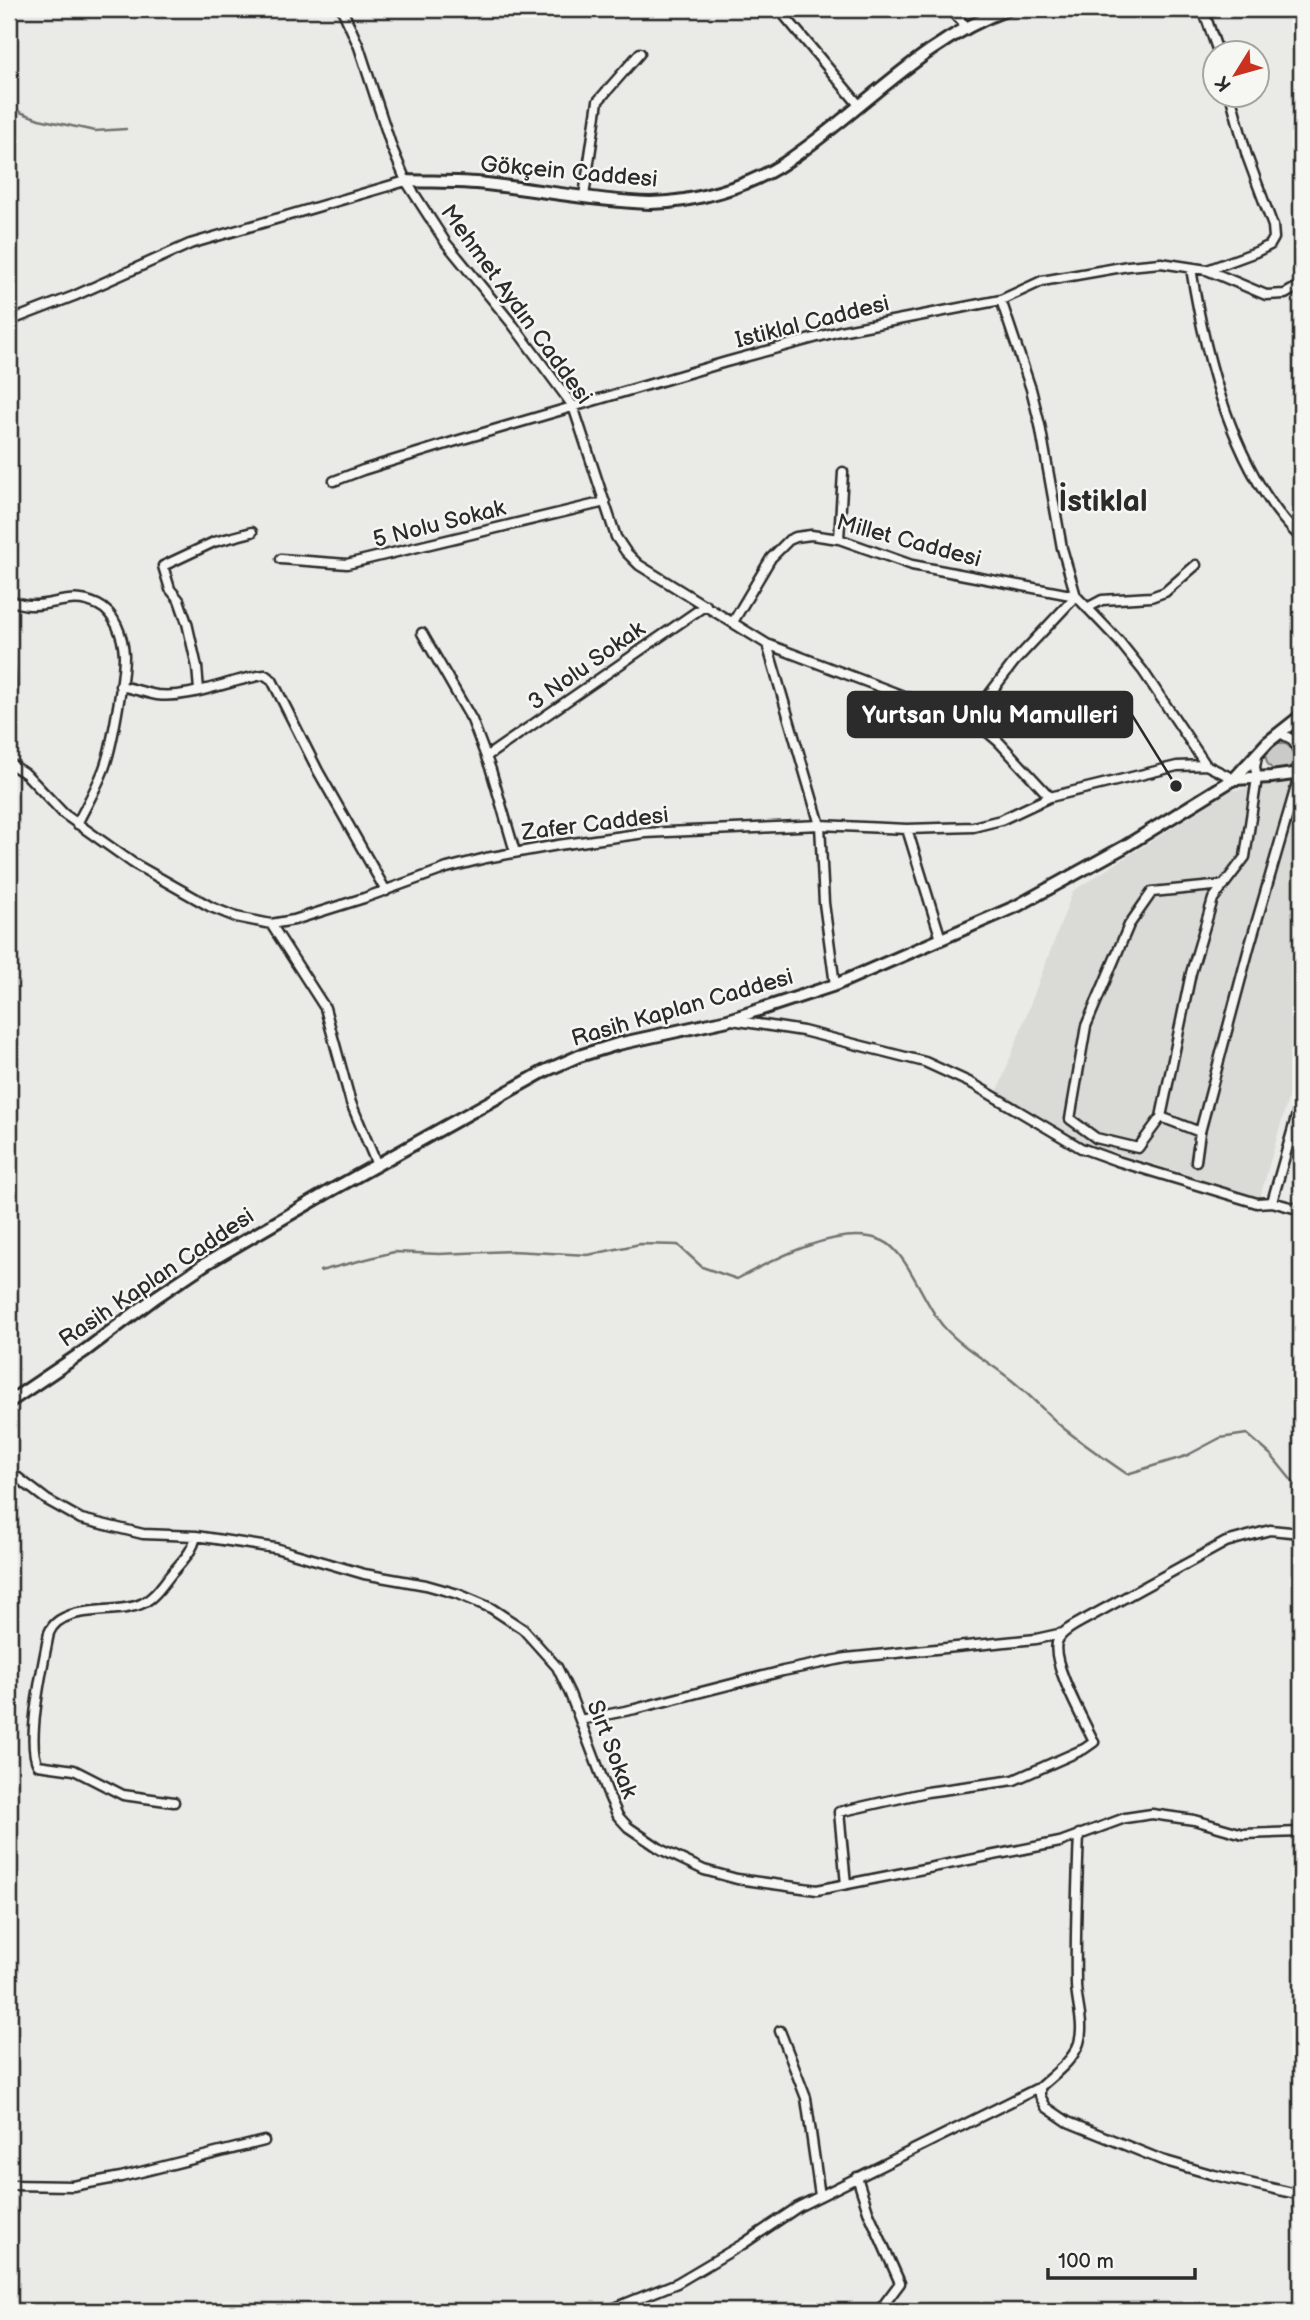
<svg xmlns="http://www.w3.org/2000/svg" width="1310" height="2320" font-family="'Balsamiq Sans',sans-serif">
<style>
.built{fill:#dadad6}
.green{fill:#cacac7;stroke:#7a7a79;stroke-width:2}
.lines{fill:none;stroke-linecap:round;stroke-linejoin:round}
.stream{stroke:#727270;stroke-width:2.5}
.street-casing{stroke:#2b2b2b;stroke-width:13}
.secondary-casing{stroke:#2b2b2b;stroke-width:16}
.street{stroke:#f6f6f2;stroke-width:8}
.secondary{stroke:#f6f6f2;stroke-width:10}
.labels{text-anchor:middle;stroke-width:5;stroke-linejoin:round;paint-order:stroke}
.street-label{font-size:23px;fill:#2b2b2b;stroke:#f6f6f2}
.district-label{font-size:30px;font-weight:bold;fill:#2b2b2b;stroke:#f6f6f2}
.leader{fill:none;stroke:#2b2b2b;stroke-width:2.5}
.callout-dot{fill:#2b2b2b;stroke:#f6f6f2;stroke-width:2.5}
.callout{fill:#2b2b2b;stroke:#2b2b2b;stroke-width:2.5}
.callout-label{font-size:24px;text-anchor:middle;font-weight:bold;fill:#fff}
</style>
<rect width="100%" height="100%" fill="#eaeae6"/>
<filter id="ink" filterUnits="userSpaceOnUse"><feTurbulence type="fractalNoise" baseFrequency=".0143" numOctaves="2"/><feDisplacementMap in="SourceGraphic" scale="14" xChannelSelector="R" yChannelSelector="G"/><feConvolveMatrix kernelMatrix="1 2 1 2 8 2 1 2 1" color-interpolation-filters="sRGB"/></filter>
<g filter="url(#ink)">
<path class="built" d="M1301,779V1053L1260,1197L1081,1142L997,1093L1073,891L1230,791Z"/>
<path class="green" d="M1266 757a14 14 0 1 1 28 0a14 14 0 1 1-28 0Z"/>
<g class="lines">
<path class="stream" d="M9,108L39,119L95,131L126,129
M320,1271L394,1252L439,1254L512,1251L588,1255L640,1244L678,1245L702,1267L737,1279C774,1259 841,1223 883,1241C907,1251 926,1308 944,1327C962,1348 994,1365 1015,1383C1032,1397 1046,1413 1062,1427C1083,1444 1105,1459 1127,1474L1186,1456L1220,1438L1247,1434L1271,1455L1301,1492"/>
<g class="street-casing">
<path id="street" d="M342,9L359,47L392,148L406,181L446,243L513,325L573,406L616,537L626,552L639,565L767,644L951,714L985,730L999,742L1050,797
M779,9L859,105
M949,9L968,28
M1203,9L1218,52
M584,196L598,101L640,53
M1191,268C1205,357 1234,474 1301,538
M1207,270L1256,252L1270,245L1274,238L1273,226L1247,156L1230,94
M1001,300L1031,389L1040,425L1062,548L1076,596L1119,641L1143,671L1206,765
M9,321L74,296L190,244L406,181
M334,481L363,470L456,441L726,362L840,331L1001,300L1042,281L1128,266L1161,263L1207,270L1266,295L1285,294L1301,285
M839,539L843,472
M281,559L347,564L605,502
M9,600C15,602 23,605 30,605C56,606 71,592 98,605C115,613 123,636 124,655C124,677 112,750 103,771C96,789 86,806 77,824
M1087,608L1102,600L1151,597L1165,592L1196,565
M733,622L771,558L789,540L796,537L811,535L839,539L912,565L1076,596
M422,633L472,720L491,770L515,852
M767,644L820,825L824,903L835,985
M9,657L11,690L9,706
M120,686C132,688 145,693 157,695C191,699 231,679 265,675L272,680L318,771L386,891
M199,690L197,667L187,623L179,600L170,589L163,566L214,542L252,532
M969,721L1014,662L1076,596
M1280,733L1293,740L1301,757
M487,756L706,605
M1257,756L1255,767L1257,778L1245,857L1213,899L1191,973L1161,1117L1200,1132L1249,948L1300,773L1301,761
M9,763L26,774L64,814L133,863L211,907L236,917L271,924L294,920L364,898L447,868L486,858L558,845L645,833L820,825L907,829L973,827L1001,820L1050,797L1177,766L1206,765L1234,779
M907,829L941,939
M271,924L325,1008L351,1103L377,1165
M732,1020L803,1031L925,1062L973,1084L1081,1148L1117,1161L1257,1203L1272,1202L1301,1210
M1161,1117L1138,1148L1096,1138L1070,1119L1086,1026L1129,925L1152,892L1224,885
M1196,1161L1200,1132
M1272,1202L1301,1100
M9,1471L47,1500L81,1519L143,1534L196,1536L275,1548L364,1574L426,1585L458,1594L491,1608L523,1629L557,1667L570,1694L609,1796L618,1816L628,1827L662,1850L704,1870L737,1879L817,1890L1060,1842L1125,1818L1152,1814L1194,1820L1243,1834L1301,1832
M580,1720L635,1709L783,1671L846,1658L1036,1639L1063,1633
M174,1802L123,1795L74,1770L38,1765C25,1743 44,1660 49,1633C61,1602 118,1616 143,1603C156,1597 164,1582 173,1572C183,1560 193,1551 196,1536
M846,1884L839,1812L927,1792L1014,1780L1084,1749L1094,1742C1085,1723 1048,1658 1058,1640C1062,1631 1075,1625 1084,1620L1226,1542L1270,1530L1301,1533
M780,2031L806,2098L820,2196
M1040,2087V2096L1046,2107L1068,2122L1162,2160L1214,2175L1301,2195
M857,2177L868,2211L900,2283L879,2311
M9,2185L73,2186L121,2177L264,2141
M607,2311L677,2283L743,2244L798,2207L1040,2087C1054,2074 1073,2061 1079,2043C1085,2024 1076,2003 1076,1984C1075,1934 1077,1884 1079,1834"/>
</g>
<g class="secondary-casing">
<path id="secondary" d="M406,181C433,182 460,181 486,184C540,190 595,201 650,203C692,203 751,186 786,162C863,111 919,42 1008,9
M1234,779L1271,777L1301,773
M9,1402L86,1350L156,1297L205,1264L330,1191L545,1071L579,1056L618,1044L728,1020L835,985L1017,906L1124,847L1234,779L1268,742L1301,716"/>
</g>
<use href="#street" class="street"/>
<use href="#secondary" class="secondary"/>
</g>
</g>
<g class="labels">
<g class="street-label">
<text transform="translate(569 171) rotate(5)" y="8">Gökçein Caddesi</text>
<text transform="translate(517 304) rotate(54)" y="8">Mehmet Aydın Caddesi</text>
<text transform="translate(812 321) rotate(-14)" y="8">Istiklal Caddesi</text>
<text transform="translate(439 523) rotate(-14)" y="8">5 Nolu Sokak</text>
<text transform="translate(909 540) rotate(15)" y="8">Millet Caddesi</text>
<text transform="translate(586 665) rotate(-35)" y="8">3 Nolu Sokak</text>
<text transform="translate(595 823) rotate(-7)" y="8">Zafer Caddesi</text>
<text transform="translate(682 1007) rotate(-16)" y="8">Rasih Kaplan Caddesi</text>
<text transform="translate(156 1277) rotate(-34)" y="8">Rasih Kaplan Caddesi</text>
<text transform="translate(613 1749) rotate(69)" y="8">Sırt Sokak</text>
</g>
<g class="district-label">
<text x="1103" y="511">İstiklal</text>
</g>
</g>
<path class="leader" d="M1176 786L1132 715"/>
<circle class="callout-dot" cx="1176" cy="786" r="7"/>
<rect class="callout" x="848" y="692" width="284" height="45" rx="7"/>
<g class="callout-label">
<text x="990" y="723">Yurtsan Unlu Mamulleri</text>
</g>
<rect width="1310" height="2320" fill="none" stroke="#f6f6f2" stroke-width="35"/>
<rect x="18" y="18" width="1275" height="2285" fill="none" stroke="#2b2b2b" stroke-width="2.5" filter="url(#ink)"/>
<g transform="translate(1236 74) rotate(233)"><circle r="33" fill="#f6f6f2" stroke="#a5a5a2" stroke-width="2"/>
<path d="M0-5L12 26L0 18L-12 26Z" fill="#c8321e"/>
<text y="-10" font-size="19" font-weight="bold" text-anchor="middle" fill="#2b2b2b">K</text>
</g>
<path d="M1048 2268v10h147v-10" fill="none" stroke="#2b2b2b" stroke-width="3.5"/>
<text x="1058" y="2268" font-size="21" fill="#2b2b2b" stroke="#f6f6f2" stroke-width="5" paint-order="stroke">100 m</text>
</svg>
